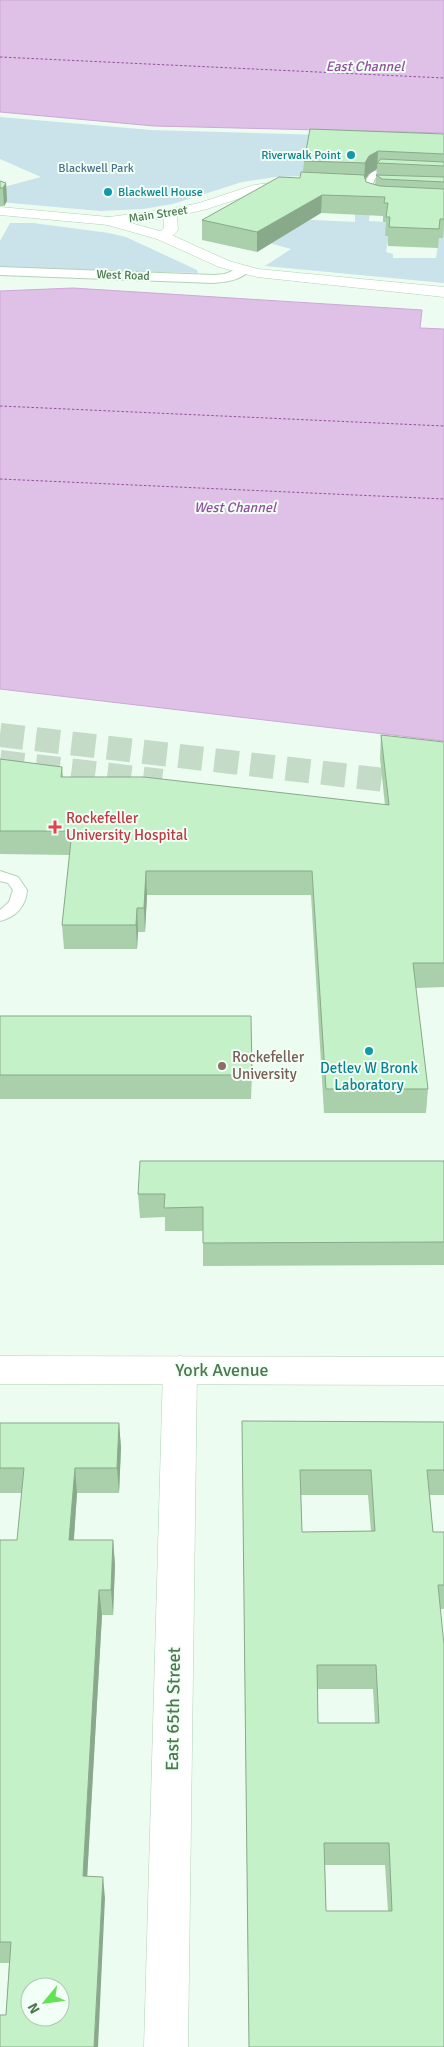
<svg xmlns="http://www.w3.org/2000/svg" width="444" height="2047" font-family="Signika,sans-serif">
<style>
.green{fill:#cae2ea}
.water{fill:#dfc0e6;stroke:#cfa6d8}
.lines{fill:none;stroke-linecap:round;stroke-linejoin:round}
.ferry{stroke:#93529f;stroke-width:1;stroke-dasharray:2.5 2;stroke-linecap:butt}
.motorway-tunnel{stroke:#c4dbc8;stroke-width:24;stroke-dasharray:24 12;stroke-linecap:butt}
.service-casing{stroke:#b3d2b7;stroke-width:2}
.pedestrian-casing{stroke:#b3d2b7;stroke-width:2}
.minor-casing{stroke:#b3d2b7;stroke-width:1}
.tertiary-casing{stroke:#b3d2b7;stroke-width:1}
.secondary-casing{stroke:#afd2b2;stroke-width:1}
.service{fill:#fff;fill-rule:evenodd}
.pedestrian{fill:#fff;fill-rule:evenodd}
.minor{fill:#fff;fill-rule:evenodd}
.tertiary{fill:#fff;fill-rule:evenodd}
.secondary{fill:#fff;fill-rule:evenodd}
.wall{fill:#a9cfab;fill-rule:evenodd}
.shaded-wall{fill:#89a98b}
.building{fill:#c4f1c7;stroke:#89a98b;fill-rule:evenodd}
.culture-dot{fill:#0f9aa8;stroke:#f2fff6;stroke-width:2}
.health-dot{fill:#e0444e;stroke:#f2fff6;stroke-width:2}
.education-dot{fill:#8d6e63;stroke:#f2fff6;stroke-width:2}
.labels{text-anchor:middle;stroke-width:4;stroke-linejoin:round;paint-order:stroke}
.far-culture-label{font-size:12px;fill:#0d838f;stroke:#f2fff6;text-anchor:end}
.far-park-label{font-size:12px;fill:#4c7289;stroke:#f2fff6}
.far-street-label{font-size:12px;fill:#4e784f;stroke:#f2fff6}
.far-water-label{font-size:14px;font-style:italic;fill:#93529f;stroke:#f2fff6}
.health-label{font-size:15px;fill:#be3a42;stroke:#f2fff6;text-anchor:start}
.education-label{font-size:15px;fill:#785e54;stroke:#f2fff6;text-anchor:start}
.culture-label{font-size:15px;fill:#0d838f;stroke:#f2fff6}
.near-street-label{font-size:18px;fill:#4e784f;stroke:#f2fff6}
</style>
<rect width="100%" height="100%" fill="#ecfcf0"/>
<path class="green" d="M0,117L151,130L436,138L304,176L275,177L242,182L173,204L143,209L100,211L0,202V188L41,177L0,159Z
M370,208L369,221L387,222L385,236H389L386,252L393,254V258H436L439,238L444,225V283L265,266L291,249L258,240L293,219L355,222V209Z
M10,223H33L109,233L126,237L197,270L198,273L0,268V241Z"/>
<path class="water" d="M0,0H444V133L154,126L0,112Z
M73,288L422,310L420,328L444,329V741L0,689V291Z"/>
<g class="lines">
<path class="ferry" d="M0,57L444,78
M0,406L444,426
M0,479L444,499"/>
<path class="motorway-tunnel" d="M0,735L444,787
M0,762L162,781"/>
<g class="service-casing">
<path id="service" d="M374,171L397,172L401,174C387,183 370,164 373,196L381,201L377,203L366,199C363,189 364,177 374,171Z
M0,871L18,877L27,890C26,906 16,917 0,921V910L9,902L13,890L8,883L0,881Z"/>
</g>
<g class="pedestrian-casing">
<path id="pedestrian" d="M244,266L249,267L250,270C241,280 227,282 214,283L0,275V267L214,275L225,274Z"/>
</g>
<g class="minor-casing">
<path id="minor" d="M109,217L167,233L229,261L258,269L444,287V297L257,277L219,267L157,239L104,224L102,221L104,218Z"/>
</g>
<g class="tertiary-casing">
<path id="tertiary" d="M298,180L303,181L305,184L303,187L256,193L207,209L177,216L178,230C173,237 165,241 157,239L155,236L164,228V218L109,225L0,215V207L109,217L170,209L199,203L254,185Z
M180,1356L192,1360L197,1370L188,2047H144L163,1370L168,1360Z"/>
</g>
<g class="secondary-casing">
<path id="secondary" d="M0,1356L444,1357V1385L0,1384Z"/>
</g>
<use href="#service" class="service"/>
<use href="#pedestrian" class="pedestrian"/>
<use href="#minor" class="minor"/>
<use href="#tertiary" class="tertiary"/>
<use href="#secondary" class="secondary"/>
</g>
<path class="wall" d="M444,134V225L443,238H439L438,248L388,246V236H385L386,222H383V216L321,213L257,252L202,240V220L300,178L303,172L304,161ZM377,169L375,185L366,182L365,179L369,174Z
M0,181L6,183L7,201L4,206H0Z
M381,735L444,742V987L416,988L428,1089L426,1113H324L311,895H147L145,932H138L137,949H64L62,925L70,855L0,854V759L62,767L63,777L385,805L380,758Z
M0,1016L252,1075L251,1099H0Z
M444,1161V1265L203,1266V1231H165V1217L140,1218L138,1194Z
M242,1421L444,1422V1495H430L433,1532H444V1609H440L444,2047H249ZM301,1495H368L371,1531L302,1532ZM317,1689H373L375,1723H318ZM325,1865H385L388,1911H326Z
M0,1423H119L121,1448L119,1493H77L74,1540H113L115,1565L113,1615H102L87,1876L105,1898L6,2015L9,1963H0V1540H17L22,1493H0Z"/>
<path class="shaded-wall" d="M378,151L377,169L369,174L364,181L365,163L369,156Z
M6,183L7,201L4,206L3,188Z
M322,195L321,213L257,252V232Z
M146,871L147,895L145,932L144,908Z
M137,908L138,932L137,949L136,925Z
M119,1423L121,1448L119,1493L117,1468Z
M75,1468L77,1493L72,1564L69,1540Z
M113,1540L115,1565L113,1615L111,1590Z
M99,1590L102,1615L86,1898L83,1876Z
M103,1877L105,1898L98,2047H94Z"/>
<path class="building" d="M310,129L444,134V154L378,151L369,156L365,163L304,161Z
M381,159L444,162V166L377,163Z
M301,172L364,175L366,182L380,186L444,189V219H440L439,229L389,227L390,217H386L388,203H384L385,197L322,195L257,232L202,220L279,177L300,178Z
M376,175L444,177V182L382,179Z
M0,181L6,183L3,188H0Z
M381,735L444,742V963H413L428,1089H326L312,871H146L144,908H137L136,925H62L72,831H0V759L62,767L61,777H144L389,805Z
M0,1016H251L252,1075H0Z
M140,1161H444V1242L203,1243V1207L164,1208L165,1194H138Z
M242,1421L444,1422V1470H427L433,1532H444V1585H438L444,1645V2047H249ZM300,1470H371L375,1531L302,1532ZM317,1665H376L379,1723H318ZM324,1843H389L392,1911H326Z
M0,1423H119L117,1468H75L69,1540H113L111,1590H99L83,1876L103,1877L94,2047H0V2015H6L11,1942H0V1540H17L24,1468H0ZM30,1987H60V2017H30Z"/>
<g class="culture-dot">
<circle cx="351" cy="155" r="5"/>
<circle cx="108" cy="192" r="5"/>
<circle cx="369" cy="1051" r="5"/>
</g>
<path class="health-dot" d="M52.5 819.5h5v5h5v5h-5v5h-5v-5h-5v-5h5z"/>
<circle class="education-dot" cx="222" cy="1066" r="5"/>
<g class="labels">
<g class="far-culture-label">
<text x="341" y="159">Riverwalk Point</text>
<text x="118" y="196" text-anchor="start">Blackwell House</text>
</g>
<g class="far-park-label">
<text x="96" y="172">Blackwell Park</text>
</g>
<g class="far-street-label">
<text transform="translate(158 214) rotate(-9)" y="4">Main Street</text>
<text transform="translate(123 275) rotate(2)" y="4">West Road</text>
</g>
<g class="far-water-label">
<text x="365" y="71">East Channel</text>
<text x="235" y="512">West Channel</text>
</g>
<g class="health-label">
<text x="66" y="823">Rockefeller<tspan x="66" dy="17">University Hospital</tspan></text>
</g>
<g class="education-label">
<text x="232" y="1062">Rockefeller<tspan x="232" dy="17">University</tspan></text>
</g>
<g class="culture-label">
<text x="369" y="1073">Detlev W Bronk<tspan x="369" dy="17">Laboratory</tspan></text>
</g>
<g class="near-street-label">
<text x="222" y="1376">York Avenue</text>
<text transform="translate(173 1709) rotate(-89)" y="6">East 65th Street</text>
</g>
</g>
<g transform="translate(45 2002) rotate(241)"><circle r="24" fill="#f2fff6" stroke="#b0c9b3"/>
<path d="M0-4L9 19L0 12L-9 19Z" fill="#64e255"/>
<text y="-8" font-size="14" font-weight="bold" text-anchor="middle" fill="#4e784f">N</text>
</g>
</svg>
